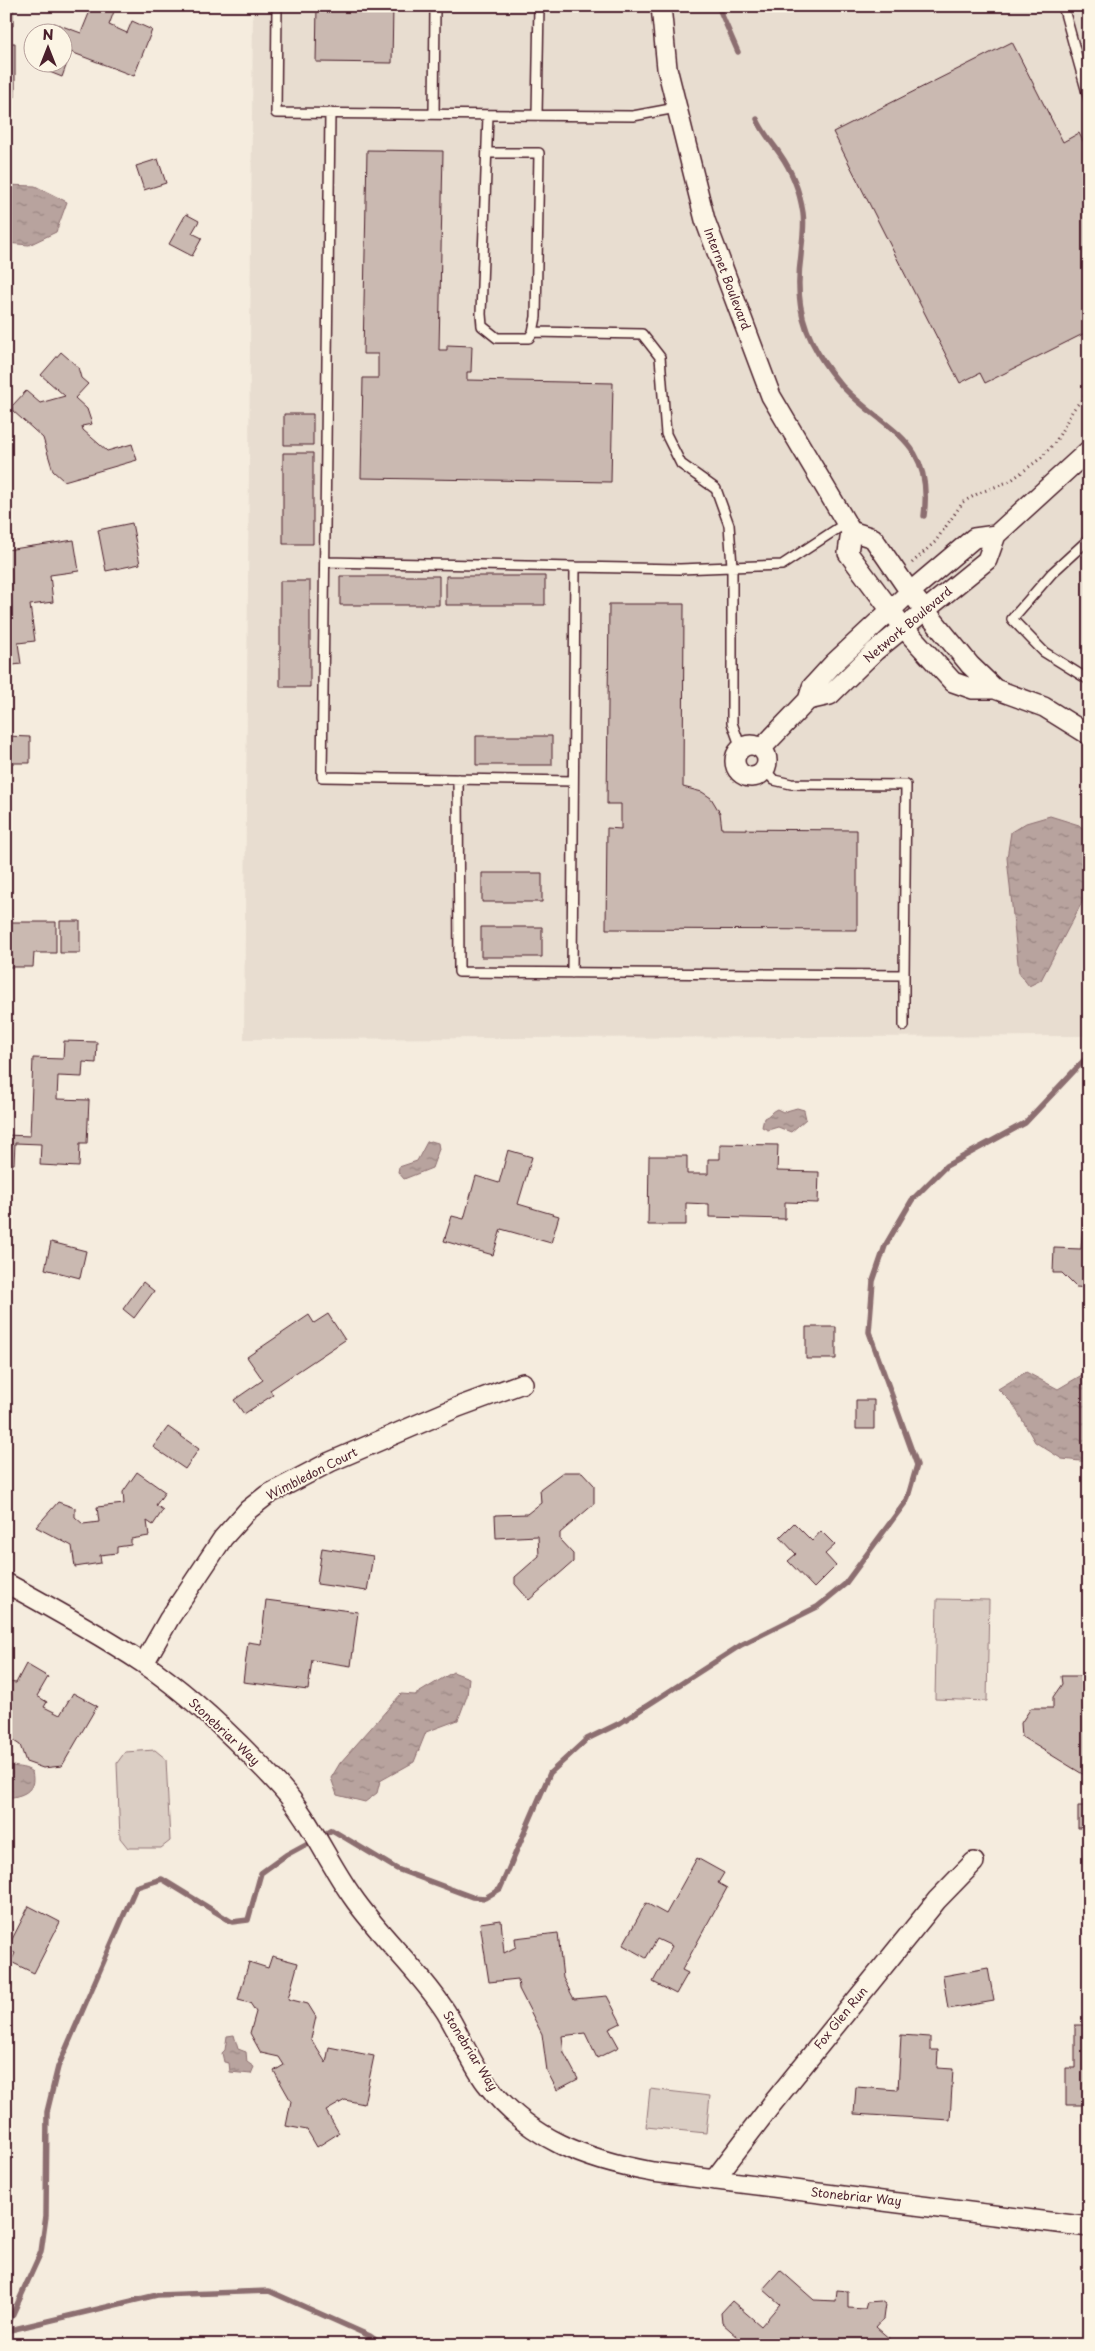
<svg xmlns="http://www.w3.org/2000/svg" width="1095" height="2351" font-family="'Playpen Sans',sans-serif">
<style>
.built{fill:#e8ddd0}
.pitch{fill:#dbcec4;stroke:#927678}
.water{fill:url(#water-ripples);stroke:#8c6e70}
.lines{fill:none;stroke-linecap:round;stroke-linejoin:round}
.stream{stroke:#8c6e70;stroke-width:5.5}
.building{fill:#cab9b1;stroke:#4a1f2b}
.service-casing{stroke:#4a1f2b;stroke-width:12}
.minor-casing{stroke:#4a1f2b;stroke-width:22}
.path{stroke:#4a1f2b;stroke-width:3;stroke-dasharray:1 4;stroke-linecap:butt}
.service{stroke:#fcf5e5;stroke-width:9}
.minor{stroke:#fcf5e5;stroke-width:19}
.labels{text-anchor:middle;stroke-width:4;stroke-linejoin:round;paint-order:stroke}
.street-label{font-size:12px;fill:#4a1f2b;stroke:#fcf5e5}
</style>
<defs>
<pattern id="water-ripples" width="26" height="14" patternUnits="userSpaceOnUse" patternTransform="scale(1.25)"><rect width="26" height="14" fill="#b8a39e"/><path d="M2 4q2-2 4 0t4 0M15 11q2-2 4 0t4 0" fill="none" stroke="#988481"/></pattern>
</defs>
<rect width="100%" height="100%" fill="#f5ecde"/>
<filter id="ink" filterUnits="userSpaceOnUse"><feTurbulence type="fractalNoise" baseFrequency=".02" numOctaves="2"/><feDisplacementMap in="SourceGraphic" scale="10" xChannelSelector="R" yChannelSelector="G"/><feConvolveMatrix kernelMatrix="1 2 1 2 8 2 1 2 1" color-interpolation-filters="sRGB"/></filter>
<g filter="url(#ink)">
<path class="built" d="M253,6H1089V1036L244,1039Z"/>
<path class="pitch" d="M937,1599L989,1600L987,1701L935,1699Z
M155,1750L166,1759L170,1841L161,1848H128L120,1838L117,1763L125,1752Z
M650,2089L710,2096L706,2133L646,2127Z"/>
<path class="water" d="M6,185L35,186L67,202L56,232L29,245L6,243Z
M1050,816L1079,825L1089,834V889L1041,980L1029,986L1019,973L1007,858L1011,832L1026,823Z
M797,1108L804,1110L806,1119L791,1132L778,1127L768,1130L762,1127L764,1118C770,1116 771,1111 777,1109L783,1112Z
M431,1141L438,1143L439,1149L432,1168L404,1179L398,1172L399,1167L417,1161L427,1142Z
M1026,1372L1058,1389L1087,1372L1089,1373V1462L1062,1459L1035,1442L1013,1404L998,1389Z
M453,1672L469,1678L467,1696L458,1720L426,1732L414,1762L380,1781L377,1793L365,1802L337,1795L331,1778L340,1763L401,1694L415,1695Z
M6,1763C15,1769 24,1765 32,1772C37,1792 22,1796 6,1798Z
M234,2035L238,2049L246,2052L247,2062L254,2067L251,2074L230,2072L229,2063L224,2062L222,2053L225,2050L227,2036Z"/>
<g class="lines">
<path class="stream" d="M718,6L738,52
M757,119C763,133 772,142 780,154C792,171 800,193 803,213C805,227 802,241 801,255C796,291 799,321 818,353C825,365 834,377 843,387C886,432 934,438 924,516
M6,2329L41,2252L46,2216L47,2112L58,2067L136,1887L162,1879L232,1922L248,1920L261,1873L286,1855L332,1830L397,1869L472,1897L485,1898L500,1889L550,1773L587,1739L620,1723L741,1645L817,1607L845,1584L907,1500L917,1465L869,1332L873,1281L885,1246L912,1200L946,1166L1025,1123L1089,1055
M6,2331L157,2295L269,2291L370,2336L383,2345"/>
</g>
<path class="building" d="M6,6H13V26H6Z
M92,6H116L109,25L127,33L132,21L152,30L134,76L71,52L62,77L37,67L38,62H62V32H50L54,23L81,33Z
M317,6H393L392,63L316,62Z
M1012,42L1063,142L1079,133L1089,153V331L985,383L980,373L960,383L833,132Z
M6,43H15V97L6,96Z
M367,150L443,151L439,350H447V345L472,346L471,372H467V380L613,383L611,482L361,478L363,378H378V354H363Z
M158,159L166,183L144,190L136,166Z
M186,214L199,221L192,233L202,238L192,256L169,244Z
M61,352L78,367L81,378L88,384L75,398L87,409L92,424L82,426L83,430L107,451L132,444L137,460L64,481L53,471L43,438L13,411L12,406L26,391L40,403L65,396L41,375Z
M284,414H313V445H284Z
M283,453H313V544H283Z
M132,523L140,564L106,571L98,530Z
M74,540L79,571L50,575L53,602L30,605L35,641L18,643L21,664L6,666V550Z
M340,576H439V605H340Z
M446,576H545V605H446Z
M280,581H310V687H280Z
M609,604H684L683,787L702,792L711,798L720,813L722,829L857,830V930L606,929L607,828L621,829V804H607Z
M6,736L30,737V763H6Z
M476,736H552V765H476Z
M482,873H542V902H482Z
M60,921H80V953H60Z
M6,922H56V953H34L33,967H8V994H6Z
M481,927H542V957H481Z
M64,1041L97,1042L96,1063L83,1062L82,1077L58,1076L57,1099L89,1100L87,1143H80L79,1167L40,1165L41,1144L15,1143L14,1164H6V1135L30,1136L33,1058L63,1059Z
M720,1144L778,1145L777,1171L819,1172L818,1203L785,1202V1219L709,1217V1204L686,1203V1225H648L649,1156H687V1174H708V1159H720Z
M508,1150L532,1157L518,1204L559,1216L551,1243L501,1229L493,1255L444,1241L452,1216L464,1219L476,1176L499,1183Z
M1083,1217H1089V1288L1076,1287L1062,1273H1053L1054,1248L1081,1249Z
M51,1242L86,1251L80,1278L45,1269Z
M143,1282L154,1291L134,1318L123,1309Z
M328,1314L345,1340L270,1390L273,1395L244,1414L234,1400L263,1380L247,1357L309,1315L314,1323Z
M806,1327H836V1359H806Z
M856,1400H874V1429H856Z
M168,1427L199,1449L185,1469L153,1447Z
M137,1472L165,1492L156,1505L163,1510L153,1525L147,1521L149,1536L131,1539V1545L117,1547V1553L100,1555L101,1563L75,1567L72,1546L36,1527L58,1502L75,1508V1517L83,1524L99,1522L97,1507L124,1504L123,1492Z
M563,1472H582L594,1485V1504L560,1533V1540L573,1554V1562L529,1600L515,1584V1577L539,1556L538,1536L496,1538L495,1515L527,1514L541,1503L540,1489Z
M794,1523L812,1541L821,1531L835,1545L825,1554L836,1566L814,1588L788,1561L796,1554L780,1537Z
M322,1548L373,1556L367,1591L317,1584Z
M266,1600L358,1612L351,1666L312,1660L308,1690L243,1682L248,1642L261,1644Z
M26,1664L48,1677L37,1696L47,1702L44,1707L60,1715L73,1693L97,1706L62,1766L43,1768L26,1762L20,1745L6,1736V1682L16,1683Z
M1061,1676H1088L1089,1778L1022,1737L1021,1723L1031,1708H1053V1697L1062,1684Z
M1078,1806H1089V1828H1078Z
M697,1858L724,1873L718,1883L727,1888L682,1970L688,1973L676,1994L653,1982L672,1946L657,1939L646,1958L623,1945L646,1903L666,1914Z
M29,1906L60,1922L34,1973L11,1962L15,1953L7,1949Z
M501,1920L504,1953L516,1947L515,1938L558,1933L563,1978L574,1999L607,1996L621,2023L609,2029L619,2047L597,2058L585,2033L562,2036L564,2053L578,2079L557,2090L547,2071L542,2034L519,1989L518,1979L489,1982L480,1923Z
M272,1956L298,1963L288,1999L308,2004L316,2017L311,2039L326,2063L329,2047L374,2056L364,2104L345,2100L326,2111L339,2133L317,2147L307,2130L286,2126L291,2101L274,2071L284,2065L279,2057L261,2053L250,2033L256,2012L250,2003L238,2000L249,1962L268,1968Z
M988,1968L994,2001L948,2009L943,1976Z
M1075,2025H1089V2105H1066V2068H1075Z
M901,2035L930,2037V2050H938L937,2068L953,2069L950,2120L854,2114L856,2087L898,2090Z
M780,2270L814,2300L836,2301L837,2290L848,2291V2308L865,2309L867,2302L881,2301L885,2304L883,2319L876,2327L891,2340V2345H809V2343L800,2342L798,2345H747L722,2323L721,2313L732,2301L761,2326L780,2304L763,2289Z"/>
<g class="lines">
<g class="service-casing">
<path id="service" d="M277,6L276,113L633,116L676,108
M1063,6L1089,100
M330,113L322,777L573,781
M434,114L435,6
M537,115L539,6
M487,153H539L536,317L533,332L529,338H497L482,326L481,314L488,115
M533,332L642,334L660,357L666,434L681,464L716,489L729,525L732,566V723L741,748
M1089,539L1052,573L1012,619L1044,652L1089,680
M325,562L575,567
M458,779L459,972L904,975L906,785L791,784L774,780L764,769
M572,973L575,567L680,569L782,565L846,523
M904,975V1026"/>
</g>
<g class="minor-casing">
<path id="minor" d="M661,6L667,68L705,220L771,396L851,531L848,553L904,628L953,682L973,689H995L1044,707L1089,735
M851,531L873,538L910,592L970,665L995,689
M808,700L830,695L875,651L987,560L996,535L1089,450
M735 761a16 16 0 1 1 32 0a16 16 0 1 1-32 0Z
M761,749L808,700L812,687L834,663L910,592L974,538L996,535
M6,1583C52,1608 99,1634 143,1663C191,1695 241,1744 281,1787C310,1819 327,1861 352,1896C380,1937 419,1970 446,2012C460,2035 470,2061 486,2083C528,2139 586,2160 653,2172L1089,2227
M144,1663L169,1619L223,1538L248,1510L267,1495L330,1462L458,1407L523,1383
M714,2180L772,2104L937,1900L974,1862"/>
</g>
<path class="path" d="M912,563L935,542L963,502L979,493L1010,481L1041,458L1056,441L1073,410L1089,391"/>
<use href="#service" class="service"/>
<use href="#minor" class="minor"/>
</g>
</g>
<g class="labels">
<g class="street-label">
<text transform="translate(727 279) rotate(69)" y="4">Internet Boulevard</text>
<text transform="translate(908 625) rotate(-40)" y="4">Network Boulevard</text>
<text transform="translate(312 1474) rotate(-27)" y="4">Wimbledon Court</text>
<text transform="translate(224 1732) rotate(43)" y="4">Stonebriar Way</text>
<text transform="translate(841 2018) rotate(-51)" y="4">Fox Glen Run</text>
<text transform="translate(470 2051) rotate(58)" y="4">Stonebriar Way</text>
<text transform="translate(856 2197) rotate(6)" y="4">Stonebriar Way</text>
</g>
</g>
<rect width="1095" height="2351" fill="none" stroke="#fcf5e5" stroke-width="25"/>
<rect x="12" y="12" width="1070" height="2326" fill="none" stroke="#4a1f2b" stroke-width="2" filter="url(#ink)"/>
<g transform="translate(48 48)"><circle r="24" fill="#fcf5e5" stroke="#b59f9b"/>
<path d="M0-4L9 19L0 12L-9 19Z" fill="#4a1f2b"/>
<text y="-8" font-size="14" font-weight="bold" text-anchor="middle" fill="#4a1f2b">N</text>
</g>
</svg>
